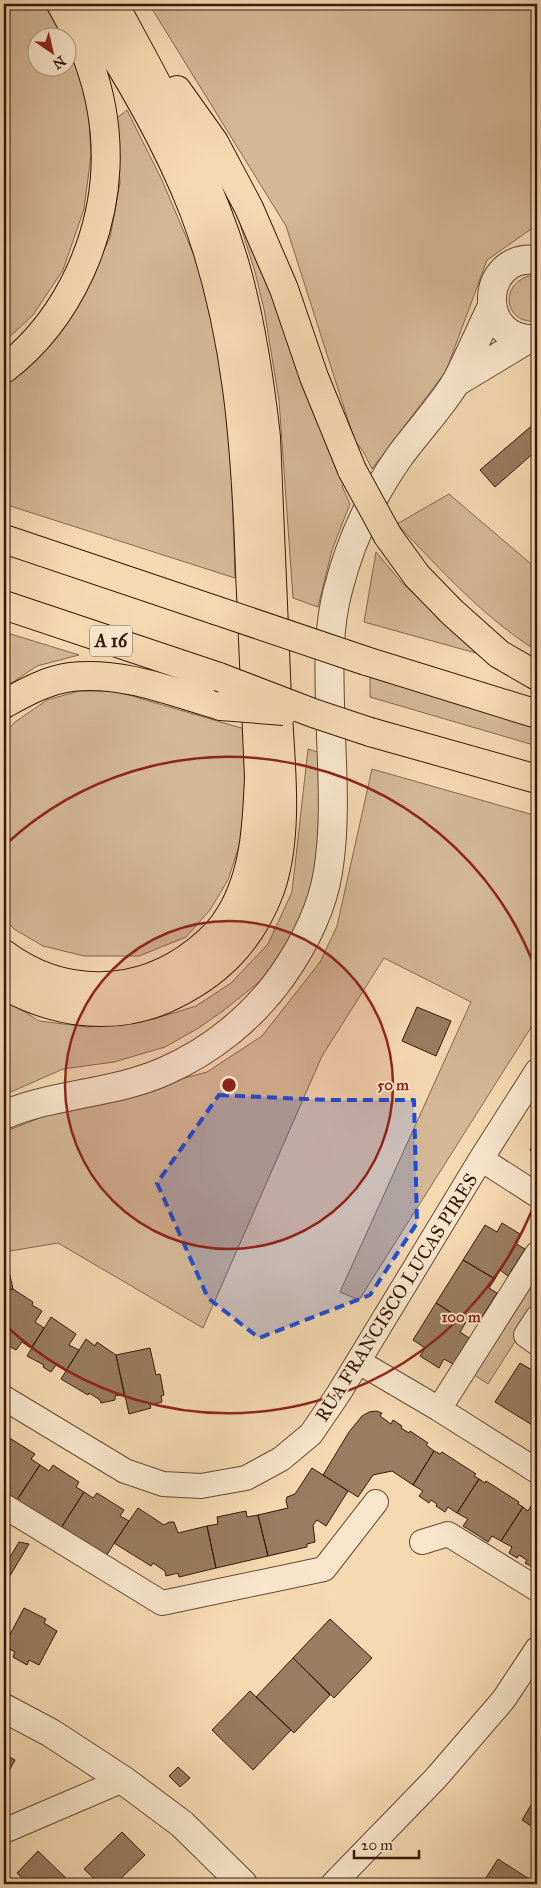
<svg xmlns="http://www.w3.org/2000/svg" width="541" height="1888" font-family="'IM FELL Great Primer',serif">
<style>
.green{fill:#d4b895;stroke:#846850}
.building{fill:#997c61;stroke:#35180b}
.lines{fill:none;stroke-linecap:round;stroke-linejoin:round}
.minor-casing{stroke:#654834;stroke-width:26}
.tertiary-casing{stroke:#654834;stroke-width:30}
.motorway-casing{stroke:#35180b;stroke-width:30}
.minor{stroke:#f8e6cc;stroke-width:24}
.tertiary{stroke:#f8e6cc;stroke-width:28}
.motorway{stroke:#f5d9b1;stroke-width:28}
.motorway-bridge-casing{stroke:#35180b;stroke-width:30;stroke-linecap:butt}
.motorway-bridge{stroke:#f5d9b1;stroke-width:28}
.marked{fill:#1d4ed8;fill-opacity:0.2;stroke:#1d4ed8;stroke-width:4;stroke-dasharray:10 6;stroke-linejoin:round}
.ring{fill:none;stroke:#8f2418;stroke-width:2.5}
.labels{text-anchor:middle;stroke-width:4;stroke-linejoin:round;paint-order:stroke}
.shield{fill:#f8e6cc;stroke:#705645;stroke-width:1}
.shield-label{font-size:18px;font-weight:bold;fill:#35180b}
.street-label{font-size:19px;fill:#35180b;stroke:#f8e6cc}
.centre{fill:#8f2418;stroke:#f8e6cc;stroke-width:2.5}
.ring-label{font-size:15px;text-anchor:middle;font-weight:bold;fill:#8f2418;stroke:#f8e6cc;stroke-width:4;stroke-linejoin:round;paint-order:stroke}
</style>
<rect width="100%" height="100%" fill="#f5d9b1"/>
<filter id="stains"><feTurbulence type="fractalNoise" baseFrequency=".004" numOctaves="4"/><feColorMatrix values="0 0 0 0 .2 0 0 0 0 .09 0 0 0 0 .02 0 0 0 .5 -.17"/></filter>
<radialGradient id="worn" r=".72"><stop offset=".6" stop-color="#630" stop-opacity="0"/><stop offset="1" stop-color="#630" stop-opacity=".3"/></radialGradient>
<path class="green" d="M4,4H44L63,37L38,38V68H68V45L73,55L88,103L91,155L84,209L63,270L33,315L4,342Z
M149,4H537V225L487,260L446,371L372,469L364,453L354,439L286,226Z
M127,110L161,178L202,274L229,400L235,578L4,504V386L13,380L47,348L73,312L110,238L120,183L117,118Z
M233,191L345,483L342,486L350,504L332,550L318,607L293,598L279,400L264,309L255,272L230,192Z
M528,276L537,277V321C506,325 498,287 528,276Z
M449,494L537,569V651C483,617 441,570 397,524Z
M376,552L402,583L490,657L364,622Z
M4,632L79,655L37,666L4,688Z
M370,676L537,723V746L370,697Z
M79,691H115L248,730L245,827L228,880L210,910L186,937L139,956H84L43,946L14,929L4,918V733L15,722L47,700Z
M308,749L324,754L319,835L312,888L295,933L264,978L223,1011L197,1029L165,1047L114,1062L63,1069L4,1095V999L39,1021L88,1027L154,1019L196,1006L231,983L268,944L292,892Z
M372,769L537,816V1018L359,1300L340,1292L471,1002L384,958L322,1056L203,1328L58,1243L4,1252V1132L52,1113L207,1072L262,1036L320,962L337,926Z
M537,1266V1307L488,1384L468,1371Z"/>
<path class="building" d="M535,423L537,425V450L495,487L480,470Z
M417,1007L451,1021L436,1056L402,1041Z
M537,1138V1155L530,1150Z
M502,1223L520,1234L515,1243L525,1249L508,1276L500,1270L495,1279L463,1260L485,1225L497,1232Z
M6,1257L13,1289L4,1291V1258Z
M463,1260L495,1279L489,1288L497,1293L480,1320L472,1315L466,1322L436,1303Z
M13,1289L33,1302L32,1305L42,1311L35,1322L44,1328L31,1348L22,1342L16,1350L4,1343V1291Z
M436,1303L466,1322L460,1332L469,1338L453,1364L444,1359L439,1368L420,1356L425,1348L413,1340Z
M51,1317L76,1334L69,1345L79,1350L66,1371L56,1365L51,1372L43,1367L44,1365L27,1356Z
M86,1339L95,1346L97,1342L116,1355L124,1394L115,1396V1400L101,1403L100,1400L89,1393L88,1395L61,1379Z
M150,1348L156,1375L160,1374L164,1395L161,1396L162,1402L150,1405L151,1408L129,1414L116,1355Z
M520,1363L537,1373V1428L495,1402Z
M376,1411L382,1413L380,1416L391,1424L393,1420L402,1426L401,1428L409,1433L410,1431L428,1443L426,1445L434,1451L413,1485L392,1471L373,1475L358,1497L323,1475L349,1432L362,1416L369,1412Z
M8,1437L35,1454L31,1459L40,1465L17,1500L4,1491V1442Z
M434,1451L440,1454L442,1452L476,1474L474,1476L479,1479L457,1513L448,1507L445,1512L436,1506L437,1504L431,1500L429,1503L419,1496L423,1491L413,1485Z
M40,1465L49,1471L53,1465L79,1482L76,1487L84,1492L61,1528L17,1500Z
M312,1468L348,1491L326,1526L317,1520L313,1525L315,1542L307,1544V1547L268,1556L258,1515L288,1508L286,1501L287,1497L295,1494Z
M479,1479L485,1483L486,1481L519,1502L518,1504L523,1507L501,1541L492,1536L488,1542L479,1536L463,1526L468,1519L457,1513Z
M84,1492L93,1498L97,1493L124,1510L120,1516L129,1521L106,1556L61,1528Z
M531,1506L537,1510V1563L534,1568L525,1563L527,1560L519,1555L517,1558L509,1553L512,1547L501,1541L523,1507L528,1511Z
M138,1508L164,1525L169,1522H174L178,1533L207,1526L216,1568L179,1577L178,1573L166,1576L165,1571L153,1563L151,1566L114,1543Z
M246,1511L247,1517L258,1515L268,1556L216,1568L207,1526L218,1524L217,1517Z
M19,1542L29,1544L8,1579L4,1577V1567Z
M24,1608L46,1619L44,1623L57,1631L39,1665L29,1660L27,1665L13,1657L15,1652L4,1646Z
M330,1619L372,1658L334,1698L293,1658Z
M293,1658L330,1695L294,1733L256,1697Z
M250,1691L291,1730L253,1770L212,1730Z
M4,1754L15,1760L4,1780Z
M178,1767L190,1778L180,1787L169,1776Z
M537,1795V1830L522,1820Z
M122,1832L145,1855L115,1884H100L84,1869Z
M38,1851L72,1884H29L17,1873Z
M498,1859L537,1884H482Z"/>
<g class="lines">
<g class="minor-casing">
<path id="minor" d="M481,1159L537,1195
M537,1318L526,1335L537,1343
M359,1362L439,1409L537,1471
M4,1398L125,1471L163,1484L201,1486L246,1478L281,1459L311,1434L339,1393L481,1159L537,1071
M439,1409L537,1254
M4,1506L162,1603L324,1569L376,1502
M422,1542L448,1534L537,1589
M4,1831L123,1780
M333,1884L435,1779L504,1699L537,1649"/>
</g>
<g class="tertiary-casing">
<path id="tertiary" d="M537,260C478,253 476,344 537,339
M455,383L528,339
M4,1115C55,1093 114,1094 165,1071C211,1051 253,1017 282,976C303,946 322,909 328,872C337,817 331,759 330,704C329,666 328,627 338,590C350,542 371,497 399,457C417,432 441,407 456,382C469,357 480,331 492,306
M4,1708L51,1733L123,1780L182,1824L243,1884"/>
</g>
<g class="motorway-casing">
<path id="motorway" d="M177,90L214,142L249,208L284,289L314,377L352,470
M4,369C37,344 63,309 80,272C111,204 114,132 89,62C82,41 71,23 61,4
M388,536L417,576L452,612L499,654L537,676
M4,539L215,610
M4,605L219,677
M366,661L537,714
M4,704C24,693 47,680 71,677C123,671 172,692 221,706
M370,732L537,779
M4,954C63,998 139,997 197,951C210,941 222,929 230,915C255,874 257,825 259,778C256,709 253,640 250,571C246,447 238,328 194,211C165,137 125,69 81,4
M4,985C53,1013 112,1022 165,999C216,976 250,943 270,890C290,833 280,759 277,699C273,612 270,524 266,437C260,383 252,329 238,276C212,179 161,92 114,4"/>
</g>
<use href="#minor" class="minor"/>
<use href="#tertiary" class="tertiary"/>
<use href="#motorway" class="motorway"/>
<g class="motorway-bridge-casing">
<path id="motorway-bridge" d="M352,470L388,536
M215,610L366,661
M219,677L313,713L370,732
M221,706L284,711"/>
</g>
<use href="#motorway-bridge" class="motorway-bridge"/>
</g>
<path class="marked" d="M219,1095L328,1100H414L417,1223L370,1295L259,1338L208,1298L157,1183Z"/>
<circle cx="229" cy="1085" r="164" fill="#8f2418" fill-opacity=".12"/>
<g class="ring">
<circle cx="229" cy="1085" r="164"/>
<path d="M537 1197A328 328 0 0 1 5 1325M5 845A328 328 0 0 1 537 973"/>
</g>
<g class="labels">
<rect class="shield" x="90" y="625.5" width="42" height="31" rx="4"/>
<g class="shield-label">
<text x="111" y="647">A 16</text>
</g>
<g class="street-label">
<text transform="translate(396 1297) rotate(-58)" y="7">RUA FRANCISCO LUCAS PIRES</text>
</g>
</g>
<circle cx="229" cy="1085" r="8" class="centre"/>
<g class="ring-label">
<text x="393" y="1090">50 m</text>
<text x="461" y="1322">100 m</text>
</g>
<rect width="541" height="1888" fill="none" stroke="#f5d9b1" stroke-width="20"/>
<rect x="5" y="5" width="531" height="1878" fill="none" stroke="#35180b" stroke-width="2.5"/>
<rect x="10" y="10" width="521" height="1868" fill="none" stroke="#35180b"/>
<g transform="translate(52 52) rotate(146)"><circle r="24" fill="#f8e6cc" stroke="#aa947f"/>
<path d="M0-4L9 19L0 12L-9 19Z" fill="#8f2418"/>
<text y="-8" font-size="14" font-weight="bold" text-anchor="middle" fill="#35180b">N</text>
</g>
<path d="M354 1850v8h65v-8" fill="none" stroke="#35180b" stroke-width="2.5"/>
<text x="361" y="1850" font-size="15" fill="#35180b" stroke="#f8e6cc" stroke-width="4" paint-order="stroke">20 m</text>
<rect width="100%" height="100%" filter="url(#stains)"/>
<rect width="100%" height="100%" fill="url(#worn)"/>
</svg>
